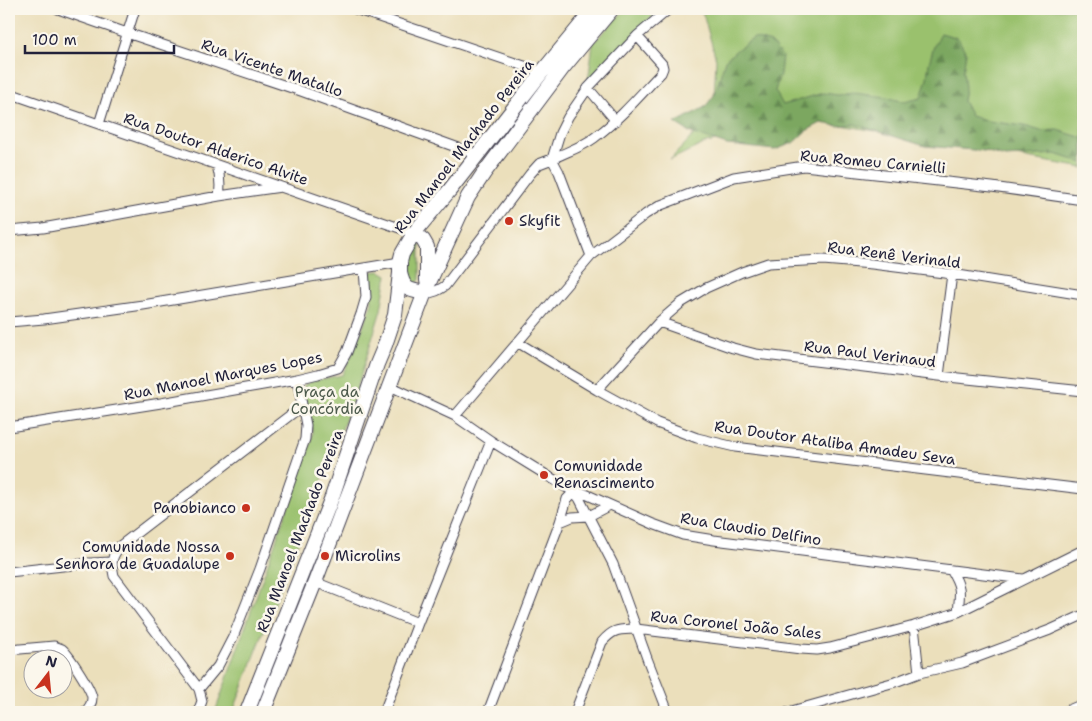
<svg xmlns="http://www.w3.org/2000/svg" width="1092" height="721" font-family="'Shantell Sans',sans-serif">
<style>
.green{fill:#9ac16d;stroke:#5e7254}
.forest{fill:url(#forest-firs);stroke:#4e644e}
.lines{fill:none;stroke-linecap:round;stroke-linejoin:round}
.street-casing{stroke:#403e4e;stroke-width:11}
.primary-casing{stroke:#403e4e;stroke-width:16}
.street{stroke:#fff;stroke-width:9}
.primary{stroke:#fff;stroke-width:14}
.poi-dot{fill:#c8321e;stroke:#fbf7ec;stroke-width:2}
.labels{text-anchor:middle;stroke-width:5;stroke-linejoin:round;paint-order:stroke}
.street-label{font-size:15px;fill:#22223b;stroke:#fbf7ec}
.poi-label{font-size:15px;fill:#22223b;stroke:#fbf7ec;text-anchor:start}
.park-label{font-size:15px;fill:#4c5a4c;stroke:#fbf7ec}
</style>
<defs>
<pattern id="forest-firs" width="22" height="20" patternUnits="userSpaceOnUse" patternTransform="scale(1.25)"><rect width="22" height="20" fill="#7ba760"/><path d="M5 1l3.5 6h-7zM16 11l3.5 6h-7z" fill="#648850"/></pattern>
</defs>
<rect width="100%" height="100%" fill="#fbf7ec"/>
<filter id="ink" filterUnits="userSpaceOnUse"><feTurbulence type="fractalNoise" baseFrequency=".02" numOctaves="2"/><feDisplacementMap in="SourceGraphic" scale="10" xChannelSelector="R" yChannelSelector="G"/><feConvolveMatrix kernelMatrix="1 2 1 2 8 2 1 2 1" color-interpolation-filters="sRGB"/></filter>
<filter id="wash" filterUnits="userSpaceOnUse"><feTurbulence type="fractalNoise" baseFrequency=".0096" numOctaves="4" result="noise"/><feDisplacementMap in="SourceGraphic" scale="20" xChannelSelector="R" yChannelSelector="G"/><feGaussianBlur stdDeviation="1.12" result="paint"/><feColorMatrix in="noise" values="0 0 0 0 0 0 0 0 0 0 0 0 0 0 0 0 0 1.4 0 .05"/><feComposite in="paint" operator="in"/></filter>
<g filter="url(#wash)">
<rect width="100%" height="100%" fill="#ebdfbb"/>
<path class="green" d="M626,9H660L588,82L593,43Z
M690,9H1083V168L825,122L759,132L706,143L670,160L699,129L714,98L716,59L703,14Z
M413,240L420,242V280L417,283H412L408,280L406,274L407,252Z
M380,271L387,275L381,310L355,395L233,712H215L311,442L313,432L307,414L304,385L312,381L342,375L355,348L372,303L369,272Z"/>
<path class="forest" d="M941,33L958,38L966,53L963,71L965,87L963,101L971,116L988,121L1024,126L1041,131L1057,130L1083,138V163L1056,154L1005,157L985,151L925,146L854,124L838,126L821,123L806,131L793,143L775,150L727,145L691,133L675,123L705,107L715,94L725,60L738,49L754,38L771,43L782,56L780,74L775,91L783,105L823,93L838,95L854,93L869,95L887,97L904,102L921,98L927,78L929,63L934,46Z"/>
</g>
<g filter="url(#ink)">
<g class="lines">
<g class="street-casing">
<path id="street" d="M58,9L127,33L301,91L478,155
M355,9L542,72
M637,36L662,64L663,68L661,73C640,95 620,119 594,138C582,147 566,152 552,159L560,133L568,117L588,88L637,36L669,9
M588,88L616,121
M9,93L414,233
M99,124L135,9
M217,165C220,176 221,185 219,196
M9,231L43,228L219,196L281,187
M426,293C434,293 439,290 445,286L530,174L539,164L552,159L559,172L591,256
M9,322L44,319L143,305L400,262
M659,322L733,348L756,354L939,376L1083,391
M517,342L597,390L657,423L697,438L735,447L1083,489
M939,376L952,274
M390,386L455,416L491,441L574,492H581L653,524L683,535L714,540L1023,579
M597,390L659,322L681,303L706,288L742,272L768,263L823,260L872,264L952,274L1083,295
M455,416L591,256L646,214L661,205L734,177L804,166L992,187L1083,200
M9,427L161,403L297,379L318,374L338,368L347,352L361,314L366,297L364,269
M574,492L579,498L613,564L648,661L668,712
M560,522L572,517L589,516L610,505
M951,570C962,588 960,592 958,612
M9,572L90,563L112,562
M315,582L418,623
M914,626L919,673
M9,650L54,646L62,649C69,655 92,690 92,698C92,704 89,708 85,712
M199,689L218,666L233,637L260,569L305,439L306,425L297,379
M198,712L202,701L199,689L114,576C111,561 111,557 121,545L302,406
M384,712L418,623L491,441
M488,712L560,522L567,499L574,492
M575,712L602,642C614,628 619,630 636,629L801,649L817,650L830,648L914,626L958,612L1083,550
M788,712L895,682L919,673L962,663L1050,630L1083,615
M1064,712L1083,704"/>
</g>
<g class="primary-casing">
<path id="primary" d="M414,233L423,240L427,247V281
M400,273C404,291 410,290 426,293
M247,712L332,497L377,364L385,345L395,315L400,273V262L402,254L414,233L449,191L542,72L594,9
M263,712L315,582L427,287L468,197L484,173L562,69L612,9"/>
</g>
<use href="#street" class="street"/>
<use href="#primary" class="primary"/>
</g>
</g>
<g class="poi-dot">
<circle cx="509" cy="221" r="5"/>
<circle cx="544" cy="475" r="5"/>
<circle cx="246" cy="508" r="5"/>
<circle cx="230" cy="556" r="5"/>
<circle cx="325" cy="556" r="5"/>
</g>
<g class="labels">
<g class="street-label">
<text transform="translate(272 68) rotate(19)" y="5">Rua Vicente Matallo</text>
<text transform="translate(464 146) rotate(-52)" y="5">Rua Manoel Machado Pereira</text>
<text transform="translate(216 149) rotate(19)" y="5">Rua Doutor Alderico Alvite</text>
<text transform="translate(873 162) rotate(5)" y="5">Rua Romeu Carnielli</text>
<text transform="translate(894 255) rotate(7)" y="5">Rua Renê Verinald</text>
<text transform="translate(870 354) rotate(7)" y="5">Rua Paul Verinaud</text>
<text transform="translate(223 376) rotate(-11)" y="5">Rua Manoel Marques Lopes</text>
<text transform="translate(835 443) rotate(8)" y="5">Rua Doutor Ataliba Amadeu Seva</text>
<text transform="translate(751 529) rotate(9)" y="5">Rua Claudio Delfino</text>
<text transform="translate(300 531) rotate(-69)" y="5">Rua Manoel Machado Pereira</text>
<text transform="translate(736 625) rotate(6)" y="5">Rua Coronel João Sales</text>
</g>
<g class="poi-label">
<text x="519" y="226">Skyfit</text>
<text x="554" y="471">Comunidade<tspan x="554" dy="17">Renascimento</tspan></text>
<text x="236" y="513" text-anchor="end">Panobianco</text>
<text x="220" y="552" text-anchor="end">Comunidade Nossa<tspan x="220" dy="17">Senhora de Guadalupe</tspan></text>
<text x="335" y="561">Microlins</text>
</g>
<g class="park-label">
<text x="327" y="397">Praça da<tspan x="327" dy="17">Concórdia</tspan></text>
</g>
</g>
<rect width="1092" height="721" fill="none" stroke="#fbf7ec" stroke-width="30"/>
<g transform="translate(48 674) rotate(16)"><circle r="24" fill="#fbf7ec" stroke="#a4a2a5"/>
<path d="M0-4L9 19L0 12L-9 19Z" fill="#c8321e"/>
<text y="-8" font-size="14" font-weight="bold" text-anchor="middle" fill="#22223b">N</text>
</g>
<path d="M25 45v8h149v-8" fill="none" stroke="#22223b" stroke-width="2.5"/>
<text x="32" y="45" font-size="15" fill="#22223b" stroke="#fbf7ec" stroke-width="4" paint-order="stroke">100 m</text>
</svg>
